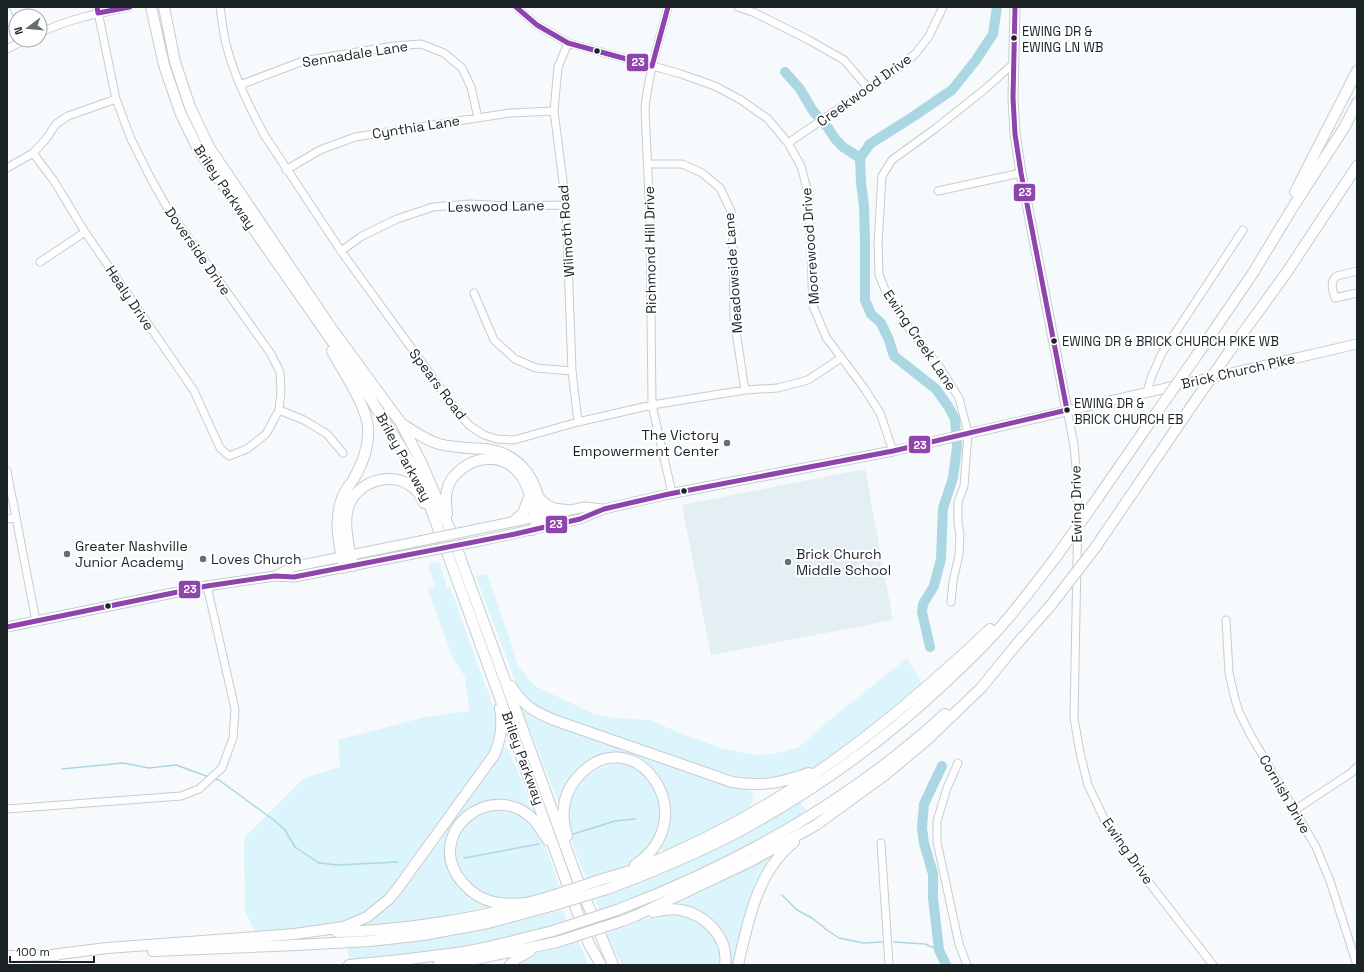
<svg xmlns="http://www.w3.org/2000/svg" width="1364" height="972" font-family="'Space Grotesk',sans-serif">
<style>
.built{fill:#e3eff3}
.green{fill:#dcf4fb}
.lines{fill:none;stroke-linecap:round;stroke-linejoin:round}
.stream{stroke:#abd7e3;stroke-width:1.5}
.river{stroke:#abd7e3;stroke-width:10}
.minor-casing{stroke:#c7cccf;stroke-width:9}
.major-casing{stroke:#c7cccf;stroke-width:11}
.highway-casing{stroke:#c7cccf;stroke-width:12}
.minor{stroke:#fefeff;stroke-width:7}
.major{stroke:#fefeff;stroke-width:9}
.highway{stroke:#fefeff;stroke-width:10}
.major-bridge-casing{stroke:#c7cccf;stroke-width:11;stroke-linecap:butt}
.highway-bridge-casing{stroke:#c7cccf;stroke-width:12;stroke-linecap:butt}
.major-bridge{stroke:#fefeff;stroke-width:9}
.highway-bridge{stroke:#fefeff;stroke-width:10}
.bus-1-casing{stroke:#fff;stroke-width:8}
.bus-1{stroke:#8e44ad;stroke-width:5}
.bus-dot{fill:#1a2326;stroke:#fff;stroke-width:1.5}
.poi-dot{fill:#676e71;stroke:#fff;stroke-width:1.5}
.labels{text-anchor:middle;stroke-width:4;stroke-linejoin:round;paint-order:stroke}
.bus-label{font-size:13px;fill:#1a2326;stroke:#fff;text-anchor:start}
.street-label{font-size:14px;fill:#1a2326;stroke:#fff}
.poi-label{font-size:14px;fill:#1a2326;stroke:#fff;text-anchor:start}
.line-badge{stroke:#fff;stroke-width:1.5}
.badge-label{font-size:11px;text-anchor:middle;font-weight:bold;fill:#fff}
</style>
<rect width="100%" height="100%" fill="#f7fafc"/>
<path class="built" d="M865,469L893,620L711,655L682,505Z"/>
<path class="green" d="M439,561L447,588L450,587L494,709C497,723 496,735 491,747C489,753 485,758 481,763C470,781 457,798 444,815C422,844 392,900 359,916C331,930 287,929 255,932L245,911L244,838L304,778L340,767L338,740L425,717L469,711L465,677L452,656L427,588L435,587L428,564Z
M487,574L511,643L517,665L535,686L594,714L615,718L650,720L684,735L721,748L753,755L774,754L799,747L831,719L907,658L923,686L896,709L819,766L801,774L757,781L726,773L685,762L552,717L520,694L476,577Z
M524,709L536,718L545,722L731,786L751,791L754,797L749,808L719,825L665,851L662,850L660,847C673,822 672,801 657,778C653,772 648,765 642,762C637,759 621,760 615,760C603,759 595,757 585,765C574,774 568,791 561,804H559L523,713Z
M505,747L508,748L536,816L484,803L472,808L462,815L452,829L448,863L451,874L458,885L474,899L488,905L489,907L411,922L350,929L366,921L496,760Z
M621,763C627,765 635,767 641,770C655,778 663,805 661,820C660,831 651,847 643,855C628,868 605,873 587,879C574,848 551,804 585,778C597,768 604,765 621,763Z
M800,802L808,812L723,860L627,902L599,911L595,899C668,875 734,842 800,802Z
M494,810C507,811 525,817 534,827C547,841 553,870 560,888C544,892 520,902 504,901C497,900 489,897 484,894C458,880 442,842 469,821C476,815 485,812 494,810Z
M774,854L734,965H728L724,939L680,907L679,903Z
M563,910L567,922L511,937L457,948L350,962L347,948L412,942L467,933Z
M665,914C672,914 679,913 687,916C706,923 724,944 719,965H622L605,934L643,920Z
M578,941L589,965H518C530,951 561,946 578,941Z"/>
<g class="lines">
<path class="stream" d="M62,769L123,763L149,768L176,765L209,777
M215,779L219,780L275,821L285,830L295,847L319,863L339,865L397,862
M573,834L615,821L635,819
M464,858L539,844
M782,895L797,910L812,918L827,930L839,938L864,943L882,942
M894,942L925,944L939,950"/>
<path class="river" d="M785,72L800,89L813,111L828,128L836,140L843,147L860,158
M930,647L922,612L923,604L934,586L941,559L943,508L953,478L957,447L955,419L948,406L936,389L894,356L889,340L881,323L871,314L865,300V240L864,206L861,183L860,158L870,144L914,116L952,90L976,60L993,34L997,7
M942,766L924,804L922,828L924,843L933,874V898L939,950L946,965"/>
<g class="minor-casing">
<path id="minor" d="M220,7C222,19 223,32 226,44C234,76 249,107 265,136L341,251L460,415L470,426L484,435L497,439L514,440L578,422L652,405L745,390L778,388L808,380L841,358
M516,7L537,25L568,43L678,73L715,86L741,100L768,119L788,143L801,166L809,197L813,306L826,337L864,388L880,413L893,451
M668,7C659,41 648,75 645,109L650,220L652,405L672,493
M738,7L755,13L807,39L844,60L868,88
M7,12L16,34
M40,33C68,19 99,13 130,7
M568,43L558,67L554,111L566,205L572,371L578,422
M7,49L25,40
M240,85L303,61L394,46L421,44L444,53L462,68L471,87L478,118
M788,143L896,70L916,53L929,36L943,7
M33,153L54,181L85,232L194,391L220,448L229,456L247,449L266,434L279,410L281,392L280,372L271,354L168,209L150,177L131,139L116,99L97,7
M648,164H682L702,173L720,188L731,211L733,244L734,319L745,390
M7,168L33,153L46,139L56,124L68,116L116,99
M286,170L320,150L355,137L510,113L554,111
M938,191L1021,173
M341,251L362,236L397,219L433,207L470,204L512,206L566,205
M40,262L85,232
M1357,271L1337,276C1329,281 1333,291 1335,298L1357,293
M474,293L494,340L515,359L536,368L572,371
M1147,392L1151,378L1162,353L1243,230
M279,410L304,420L327,434L343,453
M1067,410L1074,445L1076,468L1078,508L1074,718L1080,753L1088,785L1107,825L1123,849L1213,965
M7,471L36,621
M7,519L16,518
M951,602L953,581L959,555L960,534L958,523V502L964,486L968,433L959,398L941,369L913,334L888,297L879,275L878,243L882,176L892,160L936,128L984,90L1013,64
M1226,620L1229,673L1235,699L1239,712L1250,734L1316,847L1330,881L1357,965
M958,763L947,788L937,821V842L959,944L967,965
M7,809L181,796L199,789L222,768L233,738L235,709L207,586
M1295,810L1351,773L1357,767
M881,843L889,965"/>
</g>
<g class="major-casing">
<path id="major" d="M1015,7L1013,98L1015,134L1021,173L1067,410
M478,529L585,507L602,509
M480,541L580,519L604,509L669,494L893,451L1357,344
M275,576L292,567L420,541
M7,627L207,586L275,576L294,577L423,552"/>
</g>
<g class="highway-casing">
<path id="highway" d="M151,7L164,65L180,112L199,151L357,377L402,449L419,479L427,498L455,574L589,944L601,965
M164,7L175,62L190,107L209,147L332,329L401,423L422,464L449,527L578,881L613,965
M1295,192L1357,71
M332,351C342,370 367,406 368,428C369,446 362,465 353,480C350,485 345,490 343,496C333,519 339,544 344,568
M1229,352L1287,272L1357,166
M1195,358L1253,273L1293,207L1344,128L1357,103
M401,423C413,431 425,440 439,444C454,448 470,448 485,449C514,452 533,472 539,500C543,516 544,519 532,530
M539,498C549,508 553,509 567,510
M1097,499L1157,412
M447,514C445,500 445,487 454,476C464,465 477,458 492,459C513,460 525,477 530,496C533,508 533,519 543,526
M514,521L523,513L530,495
M1095,548L1191,407
M353,566C349,550 343,524 348,508C359,473 411,468 424,503
M511,686C524,706 533,711 554,720L732,782C762,787 780,783 809,773
M567,836C561,816 562,796 576,779C630,713 709,815 635,865
M603,879C615,875 629,872 641,867C697,844 753,815 804,781C871,737 932,684 990,629
M607,889C650,873 693,855 734,834C811,793 883,742 947,681C966,663 986,644 1004,623C1022,602 1039,579 1056,557
M527,903C501,905 481,904 463,883C421,836 490,776 534,820C539,826 543,833 548,840
M617,910C736,865 850,801 945,714
M653,912C662,910 671,908 681,910C706,915 729,938 725,965
M622,921L635,916L751,861L816,825L885,775L928,739L981,688L1016,645L1051,605
M337,932C384,931 431,925 477,916C501,911 525,903 549,897
M153,951L296,945L370,941L423,935L488,923L551,906
M51,955L107,948L295,934L343,927L367,917L389,899L398,888L494,755C501,740 503,724 500,708
M7,956L57,955
M349,965C385,962 421,958 457,953C489,948 521,939 553,931
M438,965L476,959L557,942
M510,965L517,958L530,951
M738,965C748,922 757,871 794,842"/>
</g>
<use href="#minor" class="minor"/>
<use href="#major" class="major"/>
<use href="#highway" class="highway"/>
<g class="major-bridge-casing">
<path id="major-bridge" d="M420,541L478,529
M423,552L480,541"/>
</g>
<g class="highway-bridge-casing">
<path id="highway-bridge" d="M1191,407L1229,352
M1157,412L1195,358
M1056,557L1097,499
M1051,605L1095,548
M549,897L603,879
M551,906L607,889
M553,931L617,910
M557,942L622,921"/>
</g>
<use href="#major-bridge" class="major-bridge"/>
<use href="#highway-bridge" class="highway-bridge"/>
<g class="bus-1-casing">
<path id="bus-1" d="M97,7L98,13L130,7
M516,7L537,25L568,43L652,66L668,7
M7,627L207,586L275,576L294,577L515,534L580,519L604,509L669,494L893,451L1067,410L1021,173L1015,134L1013,98L1015,7"/>
</g>
<use href="#bus-1" class="bus-1"/>
</g>
<g class="bus-dot">
<circle cx="1014" cy="38" r="3.5"/>
<circle cx="597" cy="51" r="3.5"/>
<circle cx="1054" cy="341" r="3.5"/>
<circle cx="1067" cy="410" r="3.5"/>
<circle cx="684" cy="491" r="3.5"/>
<circle cx="108" cy="606" r="3.5"/>
</g>
<g class="poi-dot">
<circle cx="727" cy="443" r="4"/>
<circle cx="67" cy="554" r="4"/>
<circle cx="203" cy="559" r="4"/>
<circle cx="788" cy="562" r="4"/>
</g>
<g class="labels">
<g class="bus-label">
<text x="1022" y="36">EWING DR &amp;<tspan x="1022" dy="16">EWING LN WB</tspan></text>
<text x="1062" y="346">EWING DR &amp; BRICK CHURCH PIKE WB</text>
<text x="1074" y="408">EWING DR &amp;<tspan x="1074" dy="16">BRICK CHURCH EB</tspan></text>
</g>
<g class="street-label">
<text transform="translate(355 54) rotate(-9)" y="5">Sennadale Lane</text>
<text transform="translate(864 90) rotate(-36)" y="5">Creekwood Drive</text>
<text transform="translate(416 127) rotate(-9)" y="5">Cynthia Lane</text>
<text transform="translate(225 187) rotate(56)" y="5">Briley Parkway</text>
<text transform="translate(496 206) rotate(-1)" y="5">Leswood Lane</text>
<text transform="translate(566 231) rotate(-94)" y="5">Wilmoth Road</text>
<text transform="translate(810 246) rotate(-94)" y="5">Moorewood Drive</text>
<text transform="translate(650 250) rotate(-91)" y="5">Richmond Hill Drive</text>
<text transform="translate(198 251) rotate(55)" y="5">Doverside Drive</text>
<text transform="translate(733 273) rotate(-94)" y="5">Meadowside Lane</text>
<text transform="translate(130 298) rotate(56)" y="5">Healy Drive</text>
<text transform="translate(920 340) rotate(56)" y="5">Ewing Creek Lane</text>
<text transform="translate(1238 371) rotate(-13)" y="5">Brick Church Pike</text>
<text transform="translate(438 384) rotate(53)" y="5">Spears Road</text>
<text transform="translate(404 457) rotate(61)" y="5">Briley Parkway</text>
<text transform="translate(1076 504) rotate(-91)" y="5">Ewing Drive</text>
<text transform="translate(523 758) rotate(70)" y="5">Briley Parkway</text>
<text transform="translate(1285 794) rotate(60)" y="5">Cornish Drive</text>
<text transform="translate(1128 851) rotate(55)" y="5">Ewing Drive</text>
</g>
<g class="poi-label">
<text x="719" y="440" text-anchor="end">The Victory<tspan x="719" dy="16">Empowerment Center</tspan></text>
<text x="75" y="551">Greater Nashville<tspan x="75" dy="16">Junior Academy</tspan></text>
<text x="796" y="559">Brick Church<tspan x="796" dy="16">Middle School</tspan></text>
<text x="211" y="564">Loves Church</text>
</g>
</g>
<g class="line-badge">
<rect x="626" y="53" width="23" height="19" rx="4" fill="#8e44ad"/>
<rect x="1013" y="183" width="23" height="19" rx="4" fill="#8e44ad"/>
<rect x="908" y="435" width="23" height="19" rx="4" fill="#8e44ad"/>
<rect x="545" y="515" width="23" height="19" rx="4" fill="#8e44ad"/>
<rect x="178" y="580" width="23" height="19" rx="4" fill="#8e44ad"/>
</g>
<g class="badge-label">
<text x="638" y="66">23</text>
<text x="1025" y="196">23</text>
<text x="920" y="449">23</text>
<text x="556" y="528">23</text>
<text x="190" y="593">23</text>
</g>
<rect width="1364" height="972" fill="none" stroke="#1a2326" stroke-width="16"/>
<g transform="translate(28 28) rotate(254)"><circle r="19" fill="#ffffff" stroke="#a3a7a8"/>
<path d="M0-3L7 15L0 10L-7 15Z" fill="#676e71"/>
<text y="-6" font-size="11" font-weight="bold" text-anchor="middle" fill="#1a2326">N</text>
</g>
<path d="M10 956v6h84v-6" fill="none" stroke="#1a2326" stroke-width="2"/>
<text x="16" y="956" font-size="12" fill="#1a2326" stroke="#ffffff" stroke-width="3" paint-order="stroke">100 m</text>
</svg>
